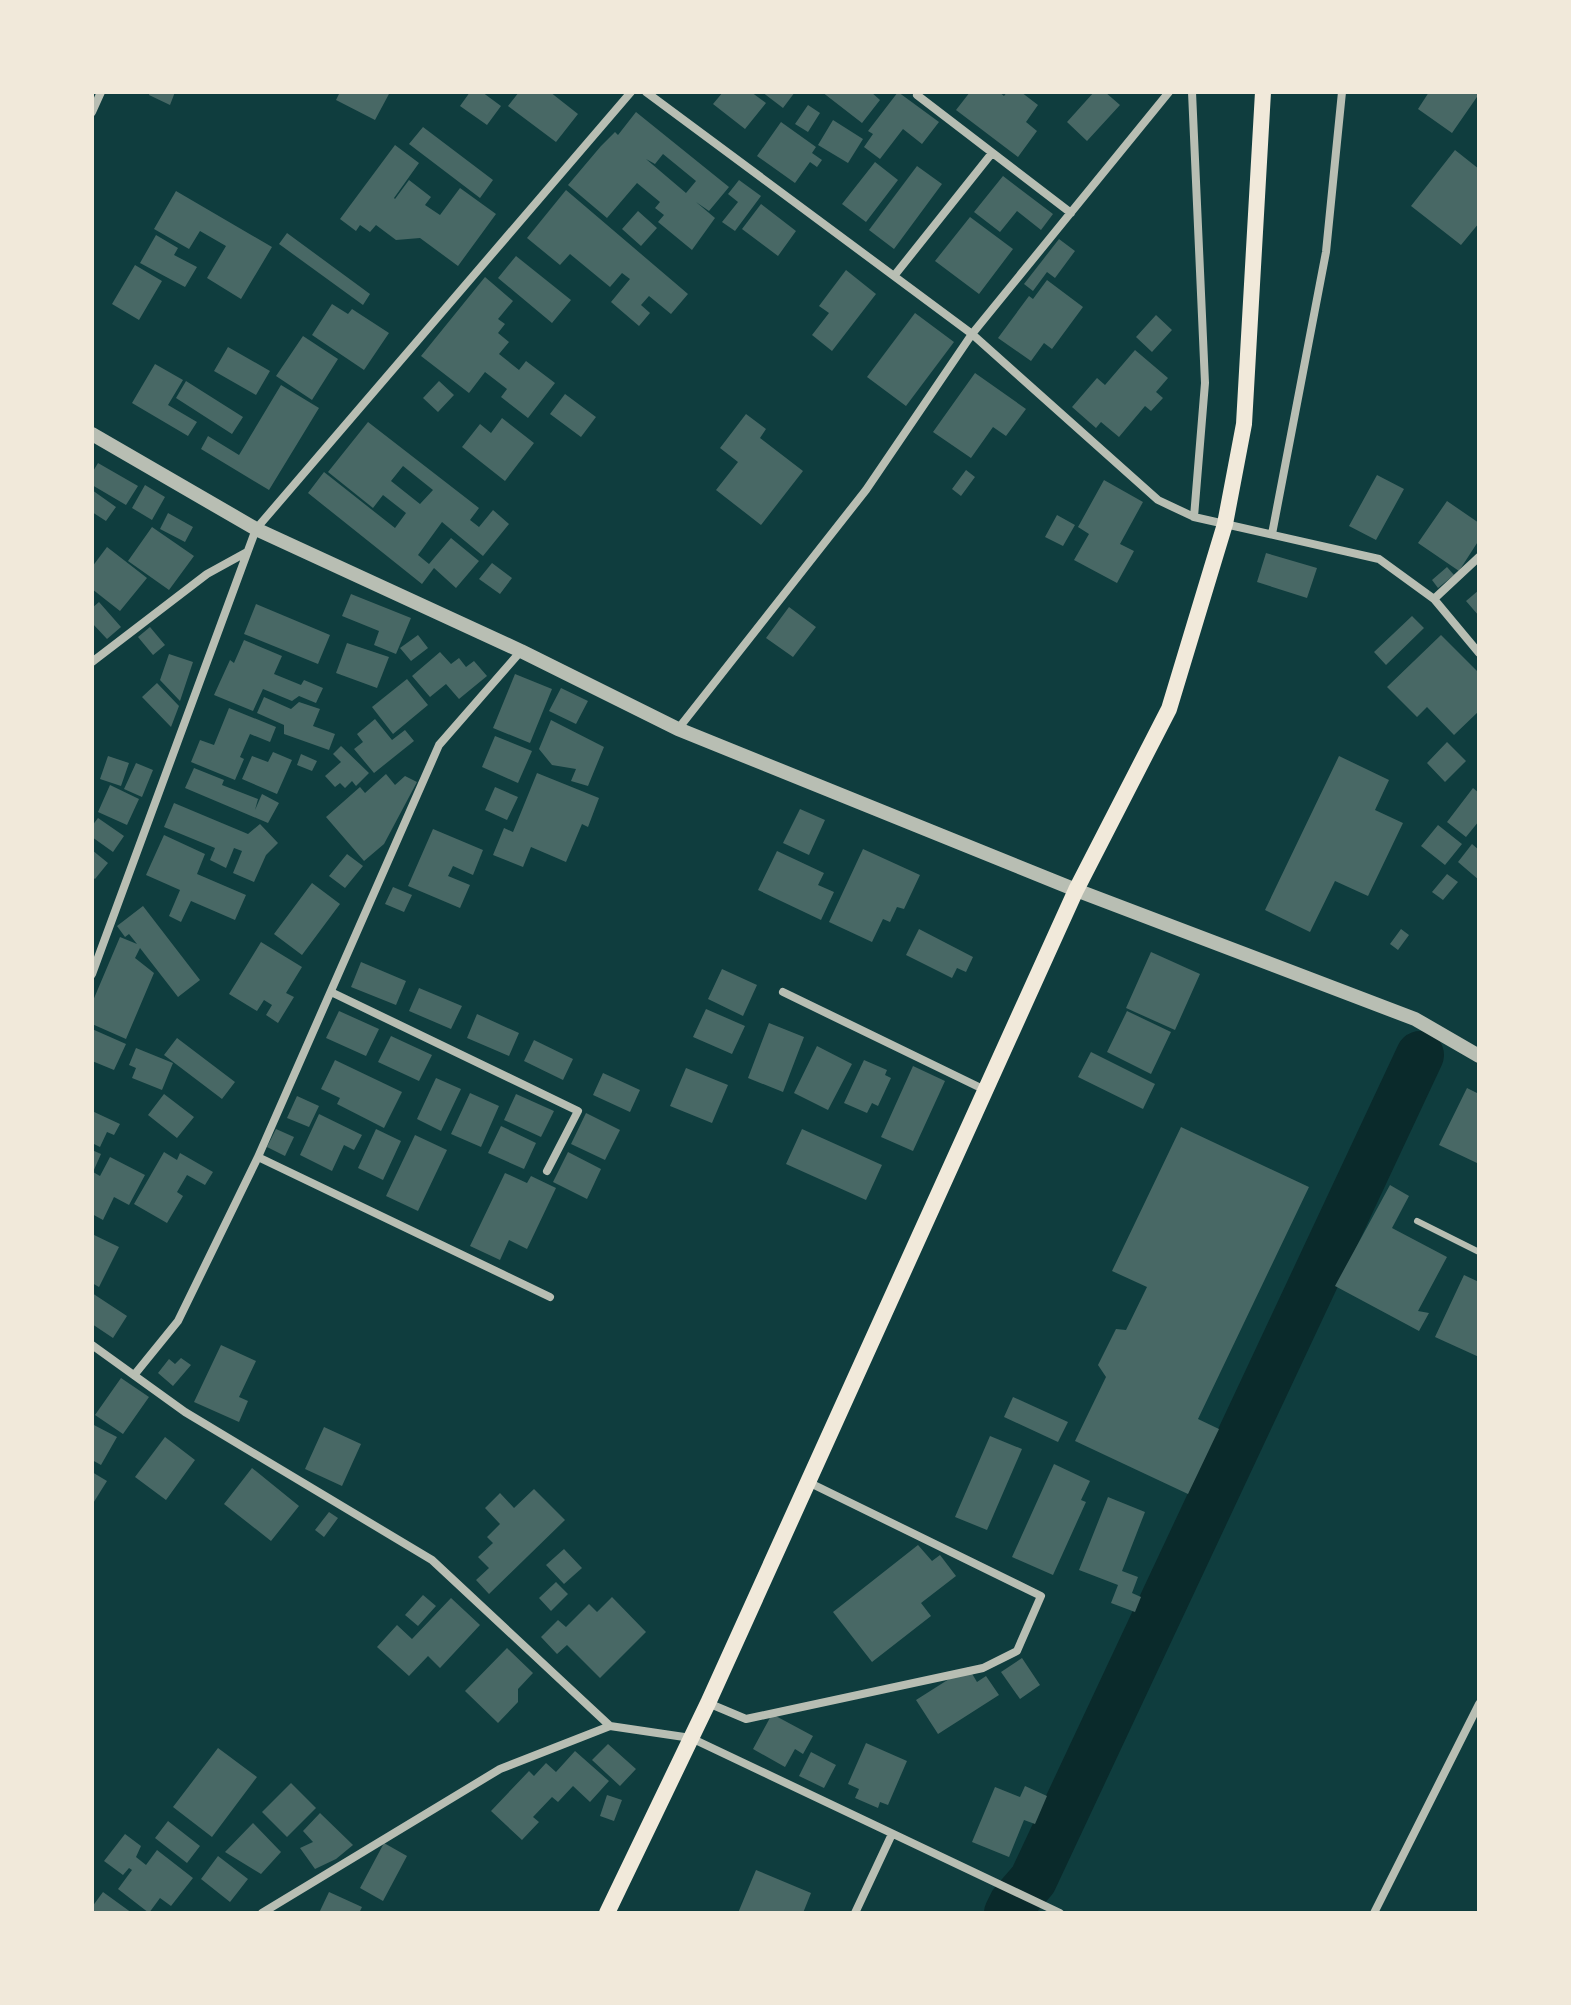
<svg xmlns="http://www.w3.org/2000/svg" width="1571" height="2005" font-family="Karla,sans-serif">
<style>
.lines{fill:none;stroke-linecap:round;stroke-linejoin:round}
.river{stroke:#0a2a2b;stroke-width:48}
.building{fill:#486865;fill-rule:evenodd}
.service{stroke:#b8beb3;stroke-width:6}
.minor{stroke:#b8beb3;stroke-width:8}
.tertiary{stroke:#b8beb3;stroke-width:14}
.secondary{stroke:#f1e9da;stroke-width:16}
</style>
<rect width="100%" height="100%" fill="#0f3d3e"/>
<g class="lines">
<path class="river" d="M1008,1913L1013,1903L1033,1880L1420,1055"/>
</g>
<path class="building" d="M150,92H175L170,105L149,95Z
M340,92H390L375,120L336,100Z
M470,92H482L501,106L487,125L460,106Z
M519,92H550L578,114L556,142L508,106Z
M723,92H751L766,103L745,129L713,104Z
M762,92H795L783,108Z
M822,92H871L880,100L862,123Z
M898,92L939,122L922,144L903,129L880,159L864,147L873,134L868,131Z
M970,92H999L1004,96L1007,92H1021L1038,105L1026,122L1037,131L1018,157L956,110Z
M1094,92H1105L1120,105L1087,141L1067,122Z
M1429,92H1479V94L1452,133L1418,109Z
M808,105L820,113L808,132L795,124Z
M636,112L729,187L709,211L696,202L715,218L692,250L658,222L664,215L655,208L660,202L637,183L607,218L568,185L601,146L615,132L618,135ZM663,154L696,181L686,193L646,159L655,164Z
M833,120L863,139L848,163L818,145Z
M781,122L816,147L812,153L822,160L817,167L810,162L795,183L757,156Z
M423,127L493,180L480,198L409,144Z
M395,145L419,163L394,198L395,199L409,180L431,197L425,205L440,215L460,188L496,214L458,266L420,238L396,240L376,225L370,232L360,225L356,231L340,219Z
M1455,150L1479,169V223L1461,245L1411,206Z
M875,162L898,180L866,222L842,204Z
M917,166L942,184L894,249L869,230Z
M1003,176L1053,214L1041,230L1017,211L1000,232L974,212Z
M739,180L761,196L735,231L722,222L738,202L728,194Z
M566,190L688,294L671,314L649,296L641,305L650,313L639,326L611,302L630,279L622,273L610,287L570,254L560,265L527,238Z
M176,191L272,247L241,299L207,278L226,246L200,231L189,249L154,229Z
M761,204L796,231L778,256L742,229Z
M638,211L657,228L641,246L622,229Z
M970,217L1013,249L979,294L935,261Z
M287,233L370,294L363,305L279,244Z
M156,235L178,248L174,255L197,267L185,287L140,263Z
M1059,239L1075,251L1055,278L1047,272L1033,291L1024,284Z
M516,256L571,300L552,323L498,278Z
M135,265L162,281L139,320L112,304Z
M846,270L876,294L832,351L812,335L829,313L819,306Z
M485,277L513,301L498,319L505,324L498,333L509,342L499,354L519,370L526,361L555,383L528,418L501,397L507,389L485,372L469,393L421,356Z
M1047,280L1083,307L1052,349L1044,343L1031,361L998,338L1029,296L1033,299Z
M332,304L348,314L352,309L389,333L364,370L312,335Z
M915,313L954,342L906,406L867,377Z
M1156,315L1172,330L1152,352L1136,337Z
M303,336L338,359L312,400L276,376Z
M228,347L270,371L256,395L214,371Z
M1135,350L1168,378L1156,392L1163,398L1151,411L1145,406L1119,437L1101,422L1096,428L1072,407L1097,378L1105,385Z
M155,364L183,380L168,405L197,422L188,436L132,403Z
M975,373L1026,409L1006,436L993,427L971,458L933,432Z
M186,381L243,417L232,434L176,398Z
M439,381L454,395L438,412L423,398Z
M281,385L319,408L269,490L201,449L208,436L239,455Z
M565,394L596,417L581,437L550,414Z
M746,414L766,429L760,438L803,471L761,525L716,490L738,462L720,448Z
M502,418L534,443L505,481L462,447L480,424L491,433Z
M368,422L479,508L470,520L479,527L493,510L509,524L483,556L442,522L418,555L429,564L451,538L479,561L456,588L434,568L422,584L308,493L324,472L395,528L406,513L383,495L373,508L328,472ZM403,466L433,490L420,504L391,481Z
M98,463L138,486L126,505L92,485V473Z
M966,470L975,477L961,496L952,489Z
M1377,475L1404,489L1376,540L1349,526Z
M1104,480L1143,502L1120,544L1134,551L1117,583L1074,560L1089,534L1078,527Z
M145,485L165,497L152,520L132,508Z
M92,490L116,507L106,521L92,512Z
M1447,501L1479,523V540L1459,571L1418,543Z
M168,513L193,527L185,542L160,529Z
M1057,515L1075,525L1063,546L1045,537Z
M152,527L194,556L169,590L128,561Z
M107,547L147,578L120,611L92,589V567Z
M1266,553L1317,568L1307,598L1257,582Z
M492,563L512,578L500,594L479,579Z
M1447,567L1454,575L1438,588L1432,580Z
M1479,590V616L1466,601Z
M351,594L411,618L396,654L374,645L379,631L342,616Z
M99,602L121,627L107,639L92,623V608Z
M256,604L330,635L318,664L244,634Z
M789,607L816,627L793,657L766,638Z
M1412,616L1424,628L1386,665L1374,652Z
M150,627L165,645L153,655L138,637Z
M418,635L428,648L411,661L400,648Z
M1441,635L1479,673V711L1454,735L1427,707L1417,717L1387,687Z
M244,640L282,656L274,674L301,685L304,680L323,688L316,703L299,696L292,701L263,689L253,711L214,695L230,660L234,663Z
M347,643L389,657L377,688L336,673Z
M440,652L451,664L459,658L466,667L474,661L487,676L459,699L446,684L430,697L412,676Z
M169,654L193,662L180,701L160,680Z
M515,674L552,689L530,743L493,728Z
M407,679L428,705L393,734L372,707Z
M157,683L179,706L171,727L142,697Z
M561,688L588,701L576,724L549,711Z
M264,697L291,709L299,702L320,709L313,726L335,734L329,750L284,734V725L257,713Z
M229,708L276,727L270,742L250,734L240,757L244,759L235,780L191,762L200,740L214,745Z
M375,719L392,740L405,730L414,741L374,773L354,749L363,742L357,734Z
M551,720L604,747L588,786L571,781L576,769L552,765L539,749Z
M495,736L532,751L518,783L482,767Z
M1447,742L1466,761L1445,782L1427,763Z
M341,746L369,773L356,786L352,781L345,788L340,783L335,787L325,776L341,762L333,754Z
M273,752L292,760L277,794L242,779L252,756L268,762Z
M301,754L317,761L312,771L297,765Z
M108,756L129,763L121,786L100,779Z
M1339,756L1389,780L1375,810L1403,823L1368,896L1335,881L1310,932L1265,910Z
M136,763L153,770L142,797L124,789Z
M194,768L224,780L222,785L258,799L255,810L262,794L279,803L268,823L185,788Z
M537,773L599,798L588,827L582,824L566,862L531,847L523,867L493,855L504,828L513,832Z
M386,774L395,785L405,776L417,782L384,844L364,861L326,817L360,787L365,793Z
M110,785L139,799L127,825L98,812Z
M495,787L518,797L507,820L485,810Z
M1473,788L1479,793V821L1466,837L1447,822Z
M174,803L248,834L260,824L278,843L266,855L254,882L233,873L242,851L234,848L226,868L210,860L215,848L164,827Z
M800,809L825,820L809,855L783,843Z
M98,818L124,836L113,852L92,837V826Z
M1438,825L1462,844L1445,865L1421,846Z
M433,829L483,850L473,875L453,866L448,876L470,885L460,908L408,886Z
M164,835L205,854L197,874L246,895L235,920L191,901L181,922L169,916L180,890L146,875Z
M1472,844L1479,850V880L1458,862Z
M863,849L920,875L904,909L897,907L890,922L883,919L872,942L829,922Z
M92,850L108,863L95,879L92,877Z
M777,851L824,873L818,885L834,892L821,920L758,890Z
M347,854L363,866L345,888L329,876Z
M1447,874L1458,882L1443,900L1432,892Z
M312,883L340,904L302,955L274,934Z
M393,887L412,895L404,912L385,904Z
M143,906L200,980L178,997L140,948L135,958L154,973L126,1039L92,1024V1003L120,937L137,944L129,934L125,937L117,926Z
M919,929L973,957L966,972L957,968L952,978L906,955Z
M1401,929L1409,935L1398,950L1390,944Z
M261,942L302,967L286,993L294,997L278,1023L266,1015L272,1005L264,1000L257,1011L229,994Z
M1151,952L1200,974L1175,1030L1126,1008Z
M361,962L406,981L396,1005L351,987Z
M722,969L757,985L743,1016L708,999Z
M419,988L462,1006L451,1029L409,1011Z
M706,1009L745,1026L732,1054L693,1037Z
M339,1011L379,1029L366,1056L326,1038Z
M1127,1011L1171,1032L1151,1074L1107,1052Z
M477,1014L519,1033L509,1056L467,1038Z
M769,1023L804,1037L783,1092L748,1078Z
M92,1029L126,1044L114,1070L92,1061Z
M391,1036L432,1055L419,1081L378,1062Z
M177,1038L235,1082L222,1099L164,1055Z
M534,1040L573,1059L563,1080L524,1061Z
M817,1046L852,1064L828,1110L794,1093Z
M136,1048L173,1063L162,1090L132,1078L136,1068L129,1065Z
M1091,1052L1155,1084L1143,1109L1078,1077Z
M335,1060L402,1092L384,1128L337,1104L340,1098L321,1089Z
M864,1060L887,1070L885,1075L891,1078L878,1106L872,1103L867,1113L844,1103Z
M913,1066L945,1081L913,1151L881,1137Z
M686,1068L728,1085L712,1123L670,1106Z
M603,1073L640,1090L630,1112L593,1095Z
M436,1078L461,1089L441,1131L417,1119Z
M1467,1088L1479,1094V1158L1477,1163L1439,1145Z
M470,1093L499,1106L481,1147L451,1134Z
M164,1094L194,1117L177,1138L148,1115Z
M516,1094L554,1111L541,1137L504,1120Z
M297,1096L319,1106L309,1127L287,1118Z
M92,1111L120,1124L114,1135L107,1132L100,1147L92,1143Z
M586,1113L620,1130L605,1160L571,1144Z
M319,1114L362,1135L354,1150L344,1145L332,1171L300,1155Z
M501,1126L536,1143L524,1169L488,1153Z
M1181,1127L1309,1187L1198,1419L1219,1429L1188,1494L1075,1441L1106,1377L1098,1365L1116,1329L1126,1330L1147,1287L1112,1271Z
M276,1129L294,1137L285,1156L267,1147Z
M376,1129L401,1141L383,1180L358,1168Z
M802,1129L882,1165L866,1200L786,1164Z
M415,1135L447,1150L418,1211L386,1196Z
M92,1150L101,1154L93,1172L100,1176L110,1157L145,1175L129,1205L114,1197L103,1220L92,1214Z
M164,1152L177,1160L180,1153L213,1172L205,1185L187,1175L177,1192L183,1196L167,1223L134,1204Z
M568,1152L601,1169L587,1199L553,1182Z
M505,1173L527,1183L531,1176L556,1188L527,1249L509,1240L500,1260L470,1246Z
M1390,1185L1409,1196L1392,1228L1447,1257L1418,1311L1429,1313L1419,1331L1335,1286Z
M92,1234L119,1247L99,1287L92,1283Z
M1464,1275L1479,1282V1357L1435,1337Z
M92,1293L127,1316L113,1338L92,1324Z
M221,1345L256,1361L239,1397L248,1401L239,1422L194,1402Z
M181,1358L191,1365L173,1386L158,1373L169,1359L175,1364Z
M121,1378L149,1397L123,1434L95,1415Z
M1013,1397L1068,1422L1058,1442L1004,1417Z
M92,1424L117,1437L101,1465L92,1460Z
M324,1427L361,1444L342,1486L305,1469Z
M990,1436L1022,1449L987,1530L955,1517Z
M165,1437L195,1460L166,1500L135,1477Z
M1054,1464L1090,1481L1081,1500L1086,1502L1053,1575L1012,1557Z
M252,1468L299,1506L271,1541L224,1504Z
M92,1472L107,1481L92,1505Z
M534,1489L565,1520L489,1594L476,1580L489,1568L478,1557L493,1543L487,1537L500,1524L485,1508L500,1493L514,1508Z
M1108,1497L1145,1512L1122,1571L1138,1577L1132,1593L1141,1597L1135,1612L1111,1603L1118,1585L1079,1570Z
M329,1512L338,1518L324,1537L315,1530Z
M918,1545L932,1561L940,1555L956,1576L921,1603L931,1616L872,1662L833,1612Z
M564,1549L582,1568L564,1584L546,1565Z
M556,1582L568,1594L551,1611L539,1598Z
M423,1595L436,1606L418,1626L405,1615Z
M612,1597L646,1632L600,1678L567,1645L557,1654L541,1637L558,1620L566,1627L589,1604L597,1612Z
M451,1598L480,1625L440,1668L428,1656L409,1676L377,1647L397,1625L412,1639Z
M507,1648L533,1673L518,1689V1702L498,1723L465,1691Z
M1022,1658L1040,1685L1020,1699L1001,1672Z
M968,1667L977,1682L986,1676L999,1695L938,1734L916,1700Z
M772,1714L813,1736L803,1754L795,1749L785,1767L753,1749Z
M866,1743L907,1761L888,1805L880,1802L878,1808L855,1798L859,1789L848,1784Z
M608,1744L636,1769L620,1786L592,1760Z
M218,1748L257,1777L212,1837L173,1807Z
M575,1751L609,1781L590,1802L573,1786L558,1802L552,1797L533,1817L539,1822L522,1840L491,1811L529,1771L534,1776L546,1763L556,1772Z
M811,1752L836,1765L824,1788L799,1776Z
M291,1783L316,1808L287,1837L262,1812Z
M1025,1786L1047,1796L1035,1824L1024,1820L1009,1857L972,1842L995,1787L1020,1797Z
M607,1795L622,1800L614,1821L600,1816Z
M320,1813L353,1845L336,1859L315,1869L300,1848L313,1842L303,1831Z
M168,1821L200,1846L187,1863L155,1838Z
M253,1823L281,1852L261,1874L225,1852Z
M125,1834L141,1846L136,1857L146,1865L157,1850L193,1878L171,1906L160,1898L149,1913L118,1889L132,1870L129,1868L123,1875L104,1861Z
M384,1843L407,1856L383,1901L360,1888Z
M218,1856L248,1879L230,1902L201,1879Z
M756,1870L811,1893L803,1913H738Z
M103,1892L132,1913H92V1907Z
M329,1892L362,1907L359,1913H319Z"/>
<g class="lines">
<path class="service" d="M1417,1221L1479,1252"/>
<path class="minor" d="M646,92L972,334L1158,500L1194,517L1379,559L1434,599L1479,653
M1192,92L1205,383L1194,517
M917,95L1071,213
M92,112L101,92
M894,276L992,153
M1272,534L1326,252L1342,92
M1434,599L1479,557
M92,662L207,574L247,552
M678,729L866,490L972,334L1169,92
M92,974L256,529L631,92
M331,992L578,1111L547,1171
M783,992L985,1090
M258,1157L550,1297
M92,1345L185,1412L432,1560L610,1726
M135,1374L178,1321L258,1157L439,745L521,651
M708,1703L746,1719L983,1668L1017,1651L1041,1596L808,1482
M262,1913L500,1769L610,1726L691,1738L1060,1913
M855,1913L892,1834
M1374,1913L1479,1704"/>
<path class="tertiary" d="M92,434L256,529L521,651L678,729L1076,890L1415,1019L1479,1056"/>
<path class="secondary" d="M607,1913L708,1703L1076,890L1169,709L1225,524L1244,424L1263,92"/>
</g>
<rect width="1571" height="2005" fill="none" stroke="#f1e9da" stroke-width="188"/>
</svg>
